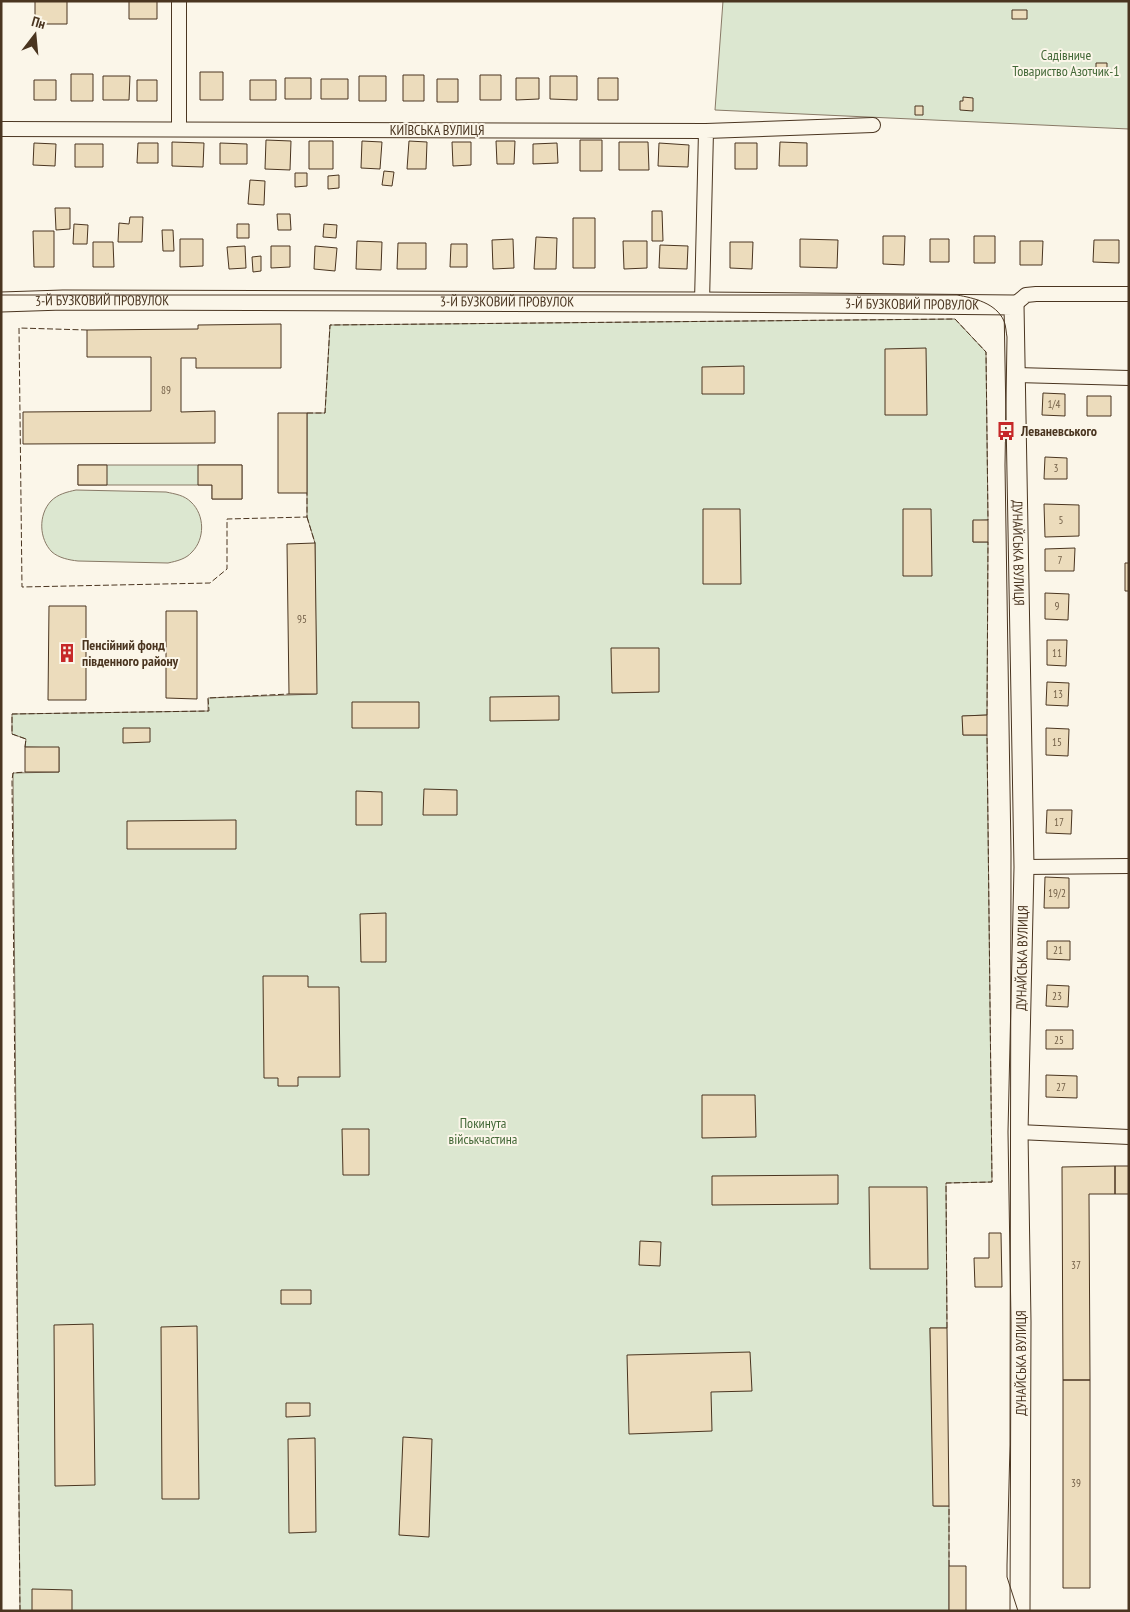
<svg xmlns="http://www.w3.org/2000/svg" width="1130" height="1612" font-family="'PT Sans Narrow',sans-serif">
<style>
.green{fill:#dce7d0;stroke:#887966}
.building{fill:#ecdcbc;stroke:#4a3520}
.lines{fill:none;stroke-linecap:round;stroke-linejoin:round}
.street-casing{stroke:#4a3520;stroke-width:16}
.secondary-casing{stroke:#4a3520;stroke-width:21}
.street{stroke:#fbf6e9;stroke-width:14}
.secondary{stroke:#fbf6e9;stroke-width:19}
.tram{stroke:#4a3520;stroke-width:1}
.fence{stroke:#4a3520;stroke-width:1;stroke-dasharray:6 2.5;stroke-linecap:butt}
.labels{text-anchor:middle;stroke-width:4;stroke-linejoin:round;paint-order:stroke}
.number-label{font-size:11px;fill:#725f47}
.park-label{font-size:14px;fill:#436837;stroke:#fbf6e9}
.street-label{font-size:14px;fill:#4a3520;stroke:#fbf6e9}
.poi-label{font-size:14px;font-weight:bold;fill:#4a3520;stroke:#fbf6e9;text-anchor:start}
</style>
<rect width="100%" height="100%" fill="#fbf6e9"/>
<path class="green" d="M723,1H1129V129L715,110Z
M955,319L986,352L988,520L973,521V542H988L987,715L963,716V735H987L992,1182L946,1183L947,1328H930L934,1506H949V1611H20L13,773L59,772V748L25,747L26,739L12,734V714L208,711V698L316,694L315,543L307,517V413H325L330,325Z
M78,465H242V499H212V485H78Z
M76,490L166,492C175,494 184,495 191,502C205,515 205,539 192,552C186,559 177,561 168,563L78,561C69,560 59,558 52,552C39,539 38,515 51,501C58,494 67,492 76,490Z"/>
<path class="building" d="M35,1H67V24H35Z
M129,1H157V19H129Z
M1012,10H1027V19H1012Z
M1096,63H1107V74H1096Z
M200,72H223V100H200Z
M71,74H93V101H71Z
M403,75H424V101H403Z
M480,75H501V100H480Z
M103,76H130L129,100H103Z
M359,76H386V101H359Z
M550,76H577V100L550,99Z
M285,78H311V99H285Z
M516,78H539V99L516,100Z
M598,78H618V100H598Z
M321,79H348V99H321Z
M437,79H458V102H437Z
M34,80H56V100H34Z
M137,80H157V101H137Z
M250,80H276V100H250Z
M963,97L973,98V111L960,110V101H963Z
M915,106H923V115H915Z
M266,140L291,141L290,170L265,169Z
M580,140H602V171H580Z
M309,141H333V169H309Z
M362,141L382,142L380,169L361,168Z
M409,141L427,142L426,169H407Z
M496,141H515L514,164H497Z
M172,142L204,143L203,167L172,166Z
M452,142H471V165L453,166Z
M619,142H648L649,170H619Z
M780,142L807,143V166H779Z
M34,143L56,144L55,166L33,165Z
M138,143H158V163H137Z
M220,143L247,144V164H220Z
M557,143L558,163L533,164V144Z
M659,143L689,145L688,167L658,166Z
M735,143H757V169H735Z
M75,144H103V167H75Z
M384,171L394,172L392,186L382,185Z
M295,173H307V186L295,187Z
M339,175V188L328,189V176Z
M250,180L265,181L264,205L248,204Z
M55,208H70V229L56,230Z
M652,211H662L663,241H652Z
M277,214H290L291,230H278Z
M130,217H143L142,242H118L119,223L129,224Z
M573,218H595V268H573Z
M74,224L88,225L87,244H73Z
M237,224H249V238H237Z
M324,224L337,225L336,238L323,237Z
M162,230H173L174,251H163Z
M33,231H54V267H34Z
M883,236H905L904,265L883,264Z
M974,236H995V263H974Z
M536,237L557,238L556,269H534Z
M180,239H203V266L180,267Z
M513,239L514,268L493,269L492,240Z
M800,239L838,240L837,268L800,267Z
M930,239H949V262H930Z
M1094,240H1119V263L1093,262Z
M357,241L382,242L381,270L356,269Z
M623,241H647V268L624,269Z
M1020,241H1043L1042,265H1020Z
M93,242H113L114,267H93Z
M730,242H753L752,269L730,268Z
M398,243H426V269H397Z
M451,244H467V267H450Z
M660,245L688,246L687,269L659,268Z
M245,246L246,268L229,269L227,247Z
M271,246H290V267L271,268Z
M315,246L337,248L335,271L314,269Z
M261,256V271L253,272L252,257Z
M281,324V368H196V358H181V412L215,411V443L23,444V412L151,411V357H87V330L198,329V325Z
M926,348L927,415H885V349Z
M744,366V394H702V367Z
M1043,393L1065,394V416L1042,415Z
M1087,396H1111V416H1087Z
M278,413H307V493H278Z
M1045,457L1067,458V479H1044Z
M78,465H107V485H78Z
M198,465H242V499H212V485H198Z
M1044,504L1079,505V536L1045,537Z
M703,509H740L741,584H703Z
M903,509H931L932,576H903Z
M973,520H988V542H973Z
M315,543L317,694H289L287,544Z
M1075,548L1074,571H1045V549Z
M1125,563H1129V591H1125Z
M1045,593L1069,594L1068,620L1045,619Z
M49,606H86V700H48Z
M166,611H197V699L166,698Z
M1047,640H1067L1066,666L1047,665Z
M611,648H659V692L612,693Z
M1047,682L1069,683L1068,706L1046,705Z
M559,696V720L490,721V697Z
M352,702H419V728H352Z
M987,715V735H963L962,716Z
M123,728H150V742L123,743Z
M1046,728L1069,729L1068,756L1046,755Z
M25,747H59V772H25Z
M424,789L457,790V815H423Z
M356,791L382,792V825H356Z
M1047,810H1072L1071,834L1046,833Z
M236,820V849H127V821Z
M1045,877L1069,878V908H1044Z
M386,913V962H361L360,914Z
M1047,941H1070V960L1047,959Z
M263,976H308V987H339L340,1077H298V1086H278V1078H264Z
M1047,985L1069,986L1068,1007L1046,1006Z
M1046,1030H1073V1049H1046Z
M1046,1075L1077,1076V1098L1046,1097Z
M702,1095H755L756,1137L702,1138Z
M342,1129H369V1175H343Z
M1115,1166V1194H1089L1090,1380H1063L1062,1167Z
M1115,1166H1129V1194H1115Z
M838,1175V1204L712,1205V1176Z
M869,1187H927L928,1269H870Z
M989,1233H1001L1002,1287H975L974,1258H989Z
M640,1241L661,1242L660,1266L639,1265Z
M281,1290H311V1304H281Z
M93,1324L95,1485L55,1486L54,1325Z
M197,1326L199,1499H162L161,1327Z
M930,1328H947L949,1506H933Z
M750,1352L752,1391L711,1392L712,1431L629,1434L627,1355Z
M1063,1380H1090V1588H1063Z
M286,1403H310V1416L286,1417Z
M403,1437L432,1439L429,1537L399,1535Z
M315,1438L316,1532L289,1533L288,1439Z
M949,1566H966V1611H949Z
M32,1589L72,1590V1611H32Z"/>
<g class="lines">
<g class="street-casing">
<path id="street" d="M179,1V128
M1,129L706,131L873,125
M702,302L706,131
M1014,305L1026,295L1036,294H1129
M1016,375L1129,378
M1024,867L1129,866
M1018,1132L1129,1137"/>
</g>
<g class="secondary-casing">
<g id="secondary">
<path id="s1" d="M1,302L63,300L702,302L1014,305L1024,867L1018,1132L1021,1322L1020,1611"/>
</g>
</g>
<use href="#street" class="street"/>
<use href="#secondary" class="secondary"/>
<path class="tram" d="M1,295H957C974,298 996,303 1004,321C1006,326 1006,332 1007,337L1005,465L1011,853L1010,1445L1007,1565V1577L1018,1611"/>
<path class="fence" d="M87,330L19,328L22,587L210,583L227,569V519L307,517V493
M307,413H325L330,325L955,319L986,352L988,520
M307,517L315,543
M987,715L988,542
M25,747L26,739L12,734V714L209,711L208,698L289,694
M947,1328L946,1183L992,1182L987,735
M949,1566V1506
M20,1611L12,780L13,773L25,772"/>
</g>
<defs>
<g id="bus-bare" transform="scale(1.5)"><path d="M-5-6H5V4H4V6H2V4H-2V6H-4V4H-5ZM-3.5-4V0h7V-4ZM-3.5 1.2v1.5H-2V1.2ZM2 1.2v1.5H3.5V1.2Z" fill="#c62828" stroke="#fbf6e9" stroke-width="2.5" paint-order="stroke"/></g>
<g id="building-bare" transform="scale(1.5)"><path d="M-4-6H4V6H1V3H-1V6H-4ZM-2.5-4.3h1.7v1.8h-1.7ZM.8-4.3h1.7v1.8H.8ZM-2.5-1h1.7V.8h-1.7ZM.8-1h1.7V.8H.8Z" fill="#c62828" stroke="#fbf6e9" stroke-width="2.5" paint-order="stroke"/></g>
</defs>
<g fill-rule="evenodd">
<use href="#bus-bare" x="1006" y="431"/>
<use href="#building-bare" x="67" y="653"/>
</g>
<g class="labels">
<g class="number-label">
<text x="166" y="394">89</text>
<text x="1054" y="408">1/4</text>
<text x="1056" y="472">3</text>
<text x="1061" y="524">5</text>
<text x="1060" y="564">7</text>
<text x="1057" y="610">9</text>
<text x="302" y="623">95</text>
<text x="1057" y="657">11</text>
<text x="1058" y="698">13</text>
<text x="1057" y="746">15</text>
<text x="1059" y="826">17</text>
<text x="1057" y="897">19/2</text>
<text x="1058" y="954">21</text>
<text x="1057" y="1000">23</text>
<text x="1059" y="1044">25</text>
<text x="1061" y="1091">27</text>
<text x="1076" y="1269">37</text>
<text x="1076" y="1487">39</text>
</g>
<g class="park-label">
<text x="1066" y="60">Садівниче<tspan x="1066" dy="16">Товариство Азотчик-1</tspan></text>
<text x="483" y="1128">Покинута<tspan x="483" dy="16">військчастина</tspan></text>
</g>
<g class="street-label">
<text x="437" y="135">КИЇВСЬКА ВУЛИЦЯ</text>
<text dy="5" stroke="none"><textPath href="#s1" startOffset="101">3-Й БУЗКОВИЙ ПРОВУЛОК</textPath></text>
<text dy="5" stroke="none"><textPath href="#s1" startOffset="506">3-Й БУЗКОВИЙ ПРОВУЛОК</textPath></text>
<text dy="5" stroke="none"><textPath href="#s1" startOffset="911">3-Й БУЗКОВИЙ ПРОВУЛОК</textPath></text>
<text dy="5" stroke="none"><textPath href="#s1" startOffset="1261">ДУНАЙСЬКА ВУЛИЦЯ</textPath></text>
<text transform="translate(1022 958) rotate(-89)" y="5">ДУНАЙСЬКА ВУЛИЦЯ</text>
<text transform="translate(1021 1363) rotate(-90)" y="5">ДУНАЙСЬКА ВУЛИЦЯ</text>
</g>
<g class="poi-label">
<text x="1021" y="436">Леваневського</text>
<text x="82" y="650">Пенсійний фонд<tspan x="82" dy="16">південного району</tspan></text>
</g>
</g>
<rect width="1130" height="1612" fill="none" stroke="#4a3520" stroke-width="5"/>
<g transform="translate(35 35) rotate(16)" stroke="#fbf6e9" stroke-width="4" paint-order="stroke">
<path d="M0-4L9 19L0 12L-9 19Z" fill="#4a3520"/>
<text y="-8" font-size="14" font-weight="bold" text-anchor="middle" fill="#4a3520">Пн</text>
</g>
</svg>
